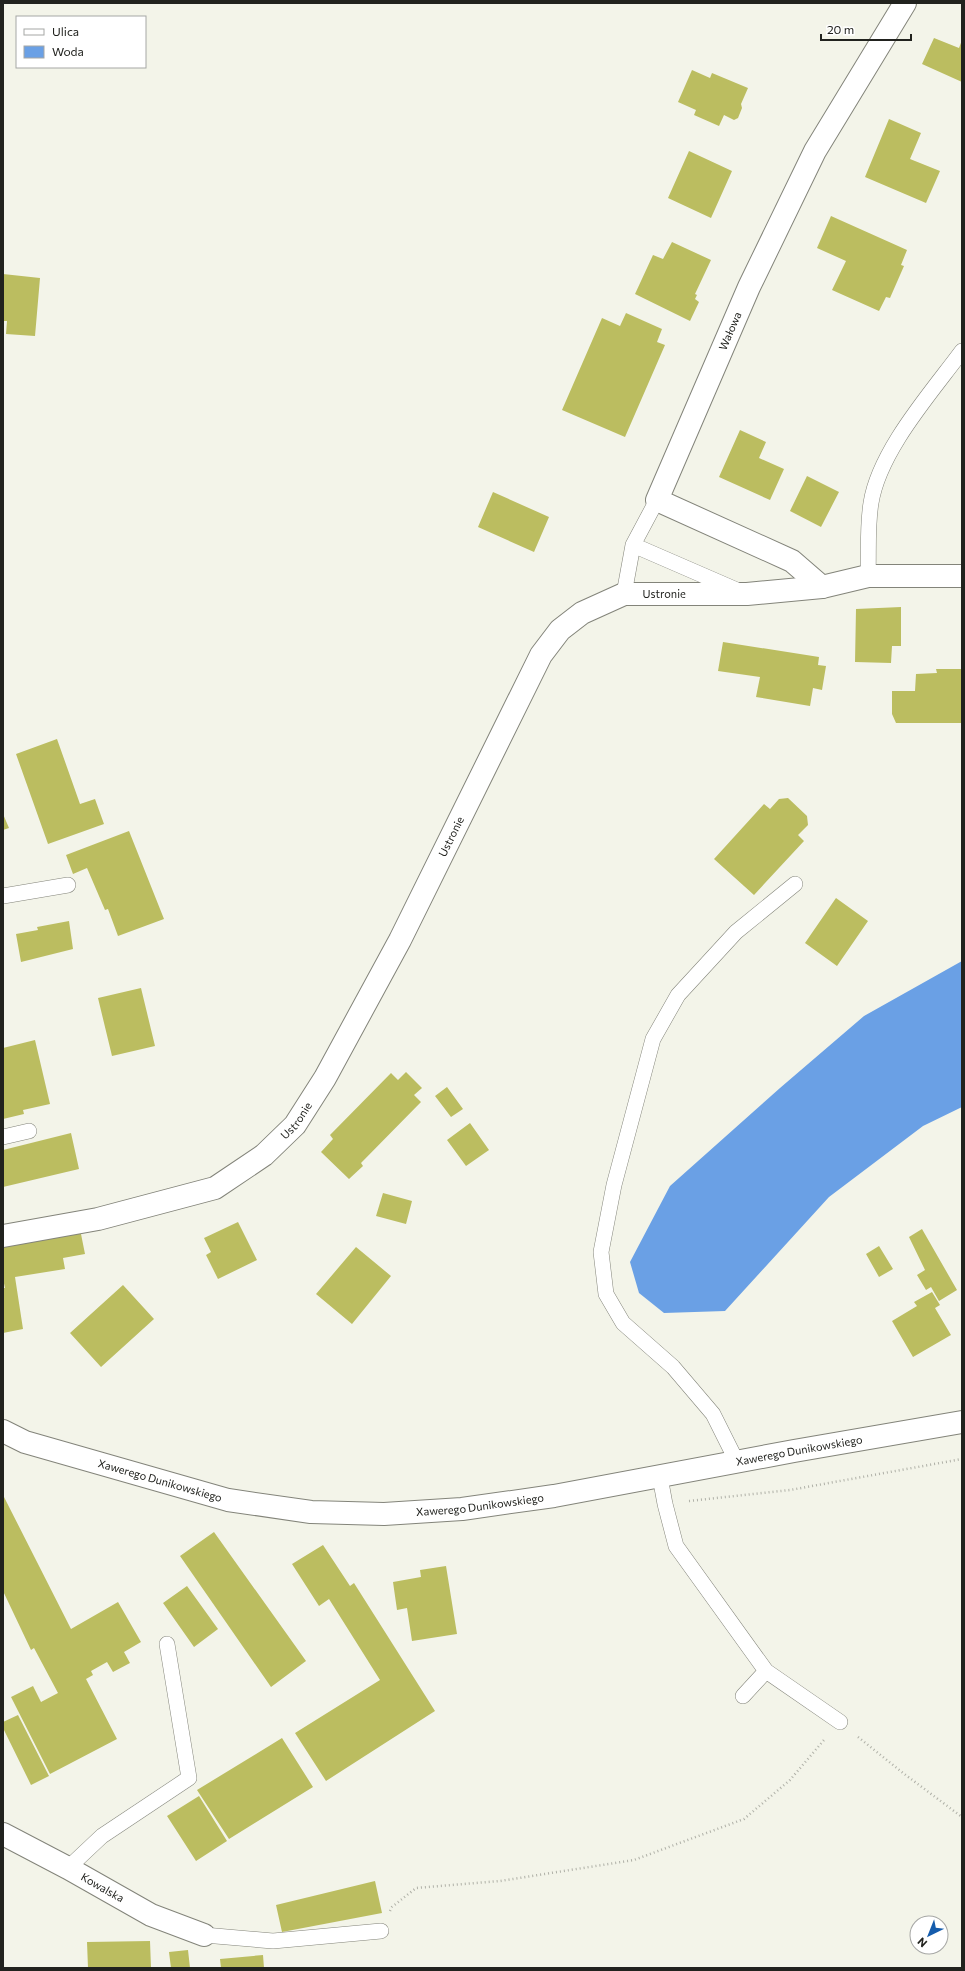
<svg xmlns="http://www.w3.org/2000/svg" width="965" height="1971" font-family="Commissioner,sans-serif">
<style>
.water{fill:#6aa0e5}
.building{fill:#bbbd60}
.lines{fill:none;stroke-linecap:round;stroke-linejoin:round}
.service-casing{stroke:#83847a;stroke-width:16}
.minor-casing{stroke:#83847a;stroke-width:24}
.secondary-casing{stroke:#83847a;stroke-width:24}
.path{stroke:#afb0a7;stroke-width:2.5;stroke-dasharray:1 3;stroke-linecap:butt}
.service{stroke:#fff;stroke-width:15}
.minor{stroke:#fff;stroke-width:22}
.secondary{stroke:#fff;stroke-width:22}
.labels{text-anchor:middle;stroke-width:3.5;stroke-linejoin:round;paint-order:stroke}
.street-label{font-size:11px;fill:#21221e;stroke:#fff}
</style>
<rect width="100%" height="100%" fill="#f3f4e9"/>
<path class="water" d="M962,961V1107L923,1126L829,1197L725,1311L664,1313L639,1293L630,1262L670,1186L780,1088L864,1016Z"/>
<path class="building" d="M934,38L959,48L962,40V82L922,64Z
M692,70L710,78L712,73L748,88L741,104L742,108L738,118L734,120L724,115L719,126L694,115L696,110L678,102Z
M889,119L921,133L910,159L940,171L926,203L865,177Z
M689,151L732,171L711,218L668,198Z
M831,216L907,250L901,265L904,266L890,298L886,297L879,311L832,290L846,261L817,248Z
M672,242L711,260L695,294L697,295L695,299L699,302L690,321L635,294L653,255L663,259Z
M3,274L40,278L35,336L6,334L7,321H3Z
M626,313L662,329L657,342L665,345L625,437L562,410L602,318L620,326Z
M740,430L766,442L759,458L784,469L770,500L719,477Z
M807,476L839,492L821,527L790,511Z
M493,492L549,517L534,552L478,527Z
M901,607V646H892L891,663L855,662L856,609Z
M723,642L819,657L818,665L826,666L822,690L813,688L810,706L756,697L760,677L718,671Z
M936,669H962V723H896L892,714V691H915L916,674L937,673Z
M57,739L80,804L95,799L104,824L48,844L16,754Z
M788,798L807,816L808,825L798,835L804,841L754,895L714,859L764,804L770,809L779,799Z
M3,814L9,828L3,830Z
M129,831L164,919L118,936L108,909L105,910L87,868L73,874L66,855Z
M836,898L868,921L837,966L805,943Z
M69,921L73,949L21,962L16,934L38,930L37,927Z
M141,988L155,1046L112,1056L98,998Z
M35,1040L50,1104L23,1110L24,1114L3,1119V1048Z
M406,1072L422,1088L414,1095L421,1102L361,1163L363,1166L349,1179L321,1152L333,1139L330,1135L391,1073L398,1080Z
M447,1087L463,1109L451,1117L435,1096Z
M470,1123L489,1150L466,1166L447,1140Z
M71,1133L79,1169L3,1187V1150Z
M383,1193L412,1201L406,1224L376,1216Z
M238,1222L257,1260L218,1279L206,1255L211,1252L204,1238Z
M80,1229L85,1254L63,1258L65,1269L15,1277L23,1329L3,1333V1288H5L3,1279V1243Z
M922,1229L957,1290L939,1301L931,1287L926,1290L917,1275L925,1270L909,1237Z
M879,1246L893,1269L879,1277L866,1254Z
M356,1247L391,1276L352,1324L316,1294Z
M123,1285L154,1319L101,1367L70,1333Z
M932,1292L940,1305L935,1308L951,1335L913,1357L892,1321L917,1306L914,1302Z
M3,1495L71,1629L118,1602L141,1642L124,1652L130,1663L113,1672L107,1662L91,1671L93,1675L86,1679L117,1739L50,1774L11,1697L33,1686L41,1702L58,1693L34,1648L31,1650L3,1591Z
M214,1532L306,1661L271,1687L180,1556Z
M323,1545L350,1586L354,1583L435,1711L326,1781L295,1733L380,1680L329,1599L319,1606L292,1564Z
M446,1566L457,1634L412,1641L407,1608L397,1610L393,1582L421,1577L420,1570Z
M187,1586L218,1629L194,1647L163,1603Z
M18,1715L49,1776L31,1785L3,1728V1722Z
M282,1738L313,1787L229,1839L197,1790Z
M199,1796L227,1841L196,1861L167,1816Z
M375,1881L382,1913L282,1932L276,1905Z
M150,1941L151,1968H88L87,1942Z
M188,1950L190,1968H171L169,1952Z
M263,1955L264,1968H221L220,1959Z"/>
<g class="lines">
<g class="service-casing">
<path id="service" d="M633,545L739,591
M868,576C869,552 867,527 871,503C879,451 931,393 962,351
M624,594L633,545L657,500
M3,896L68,885
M3,1137L29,1131
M737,1462L713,1414L673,1367L623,1323L606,1294L601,1252L614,1185L653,1039L678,995L736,932L795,884
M660,1477L665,1504L676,1546L766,1671L743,1696
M766,1671L840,1722
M68,1868L102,1836L189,1778L167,1644
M204,1935L273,1941L381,1931"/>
</g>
<g class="minor-casing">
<g id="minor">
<path id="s1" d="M822,587L792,561L657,500L749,287L815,151L905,3"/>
<path id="s2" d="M3,1236L98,1219L215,1188L264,1155L295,1125L325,1078L400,940L541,655L560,630L582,613L624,594H747L822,587L868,576H962"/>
<path id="s3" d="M3,1834L68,1868L151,1915L204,1935"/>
</g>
</g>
<g class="secondary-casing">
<g id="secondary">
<path id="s4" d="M3,1431L25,1442L228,1500L311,1512L384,1514L462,1509L554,1496L794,1451L962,1422"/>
</g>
</g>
<path class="path" d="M689,1501L790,1490L962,1459
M858,1737L903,1773L962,1817
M390,1911L392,1907L416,1888L500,1881L634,1860L744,1819L790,1780L824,1740"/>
<use href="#service" class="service"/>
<use href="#minor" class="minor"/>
<use href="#secondary" class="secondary"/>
</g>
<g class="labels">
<g class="street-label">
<text dy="4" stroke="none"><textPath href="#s1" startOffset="372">Wałowa</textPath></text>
<text dy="4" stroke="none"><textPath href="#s2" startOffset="996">Ustronie</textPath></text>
<text dy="4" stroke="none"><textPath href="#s2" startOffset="648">Ustronie</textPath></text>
<text dy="4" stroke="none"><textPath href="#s2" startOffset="324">Ustronie</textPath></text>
<text dy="4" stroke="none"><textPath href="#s4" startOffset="813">Xawerego Dunikowskiego</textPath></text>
<text dy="4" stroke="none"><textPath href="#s4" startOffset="165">Xawerego Dunikowskiego</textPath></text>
<text dy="4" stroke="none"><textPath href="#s4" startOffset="489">Xawerego Dunikowskiego</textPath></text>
<text dy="4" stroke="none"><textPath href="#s3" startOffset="113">Kowalska</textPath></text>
</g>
</g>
<rect width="965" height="1971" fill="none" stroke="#21221e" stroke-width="8"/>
<rect x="16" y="16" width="130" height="52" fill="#ffffff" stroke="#a6a7a5"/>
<rect x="24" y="29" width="20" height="6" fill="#ffffff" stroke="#a6a7a5"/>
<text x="52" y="36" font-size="12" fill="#21221e">Ulica</text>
<rect x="24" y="46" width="20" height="12" fill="#6aa0e5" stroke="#a6a7a5"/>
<text x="52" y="56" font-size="12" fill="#21221e">Woda</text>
<g transform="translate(929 1935) rotate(223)"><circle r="19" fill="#ffffff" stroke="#a6a7a5"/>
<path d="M0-3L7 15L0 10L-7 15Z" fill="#155cac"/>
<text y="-6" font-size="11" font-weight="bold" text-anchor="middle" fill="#21221e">N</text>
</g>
<path d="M821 34v6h90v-6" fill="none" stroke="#21221e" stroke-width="2"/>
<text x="827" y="34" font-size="12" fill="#21221e" stroke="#ffffff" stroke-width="3" paint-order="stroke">20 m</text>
</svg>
